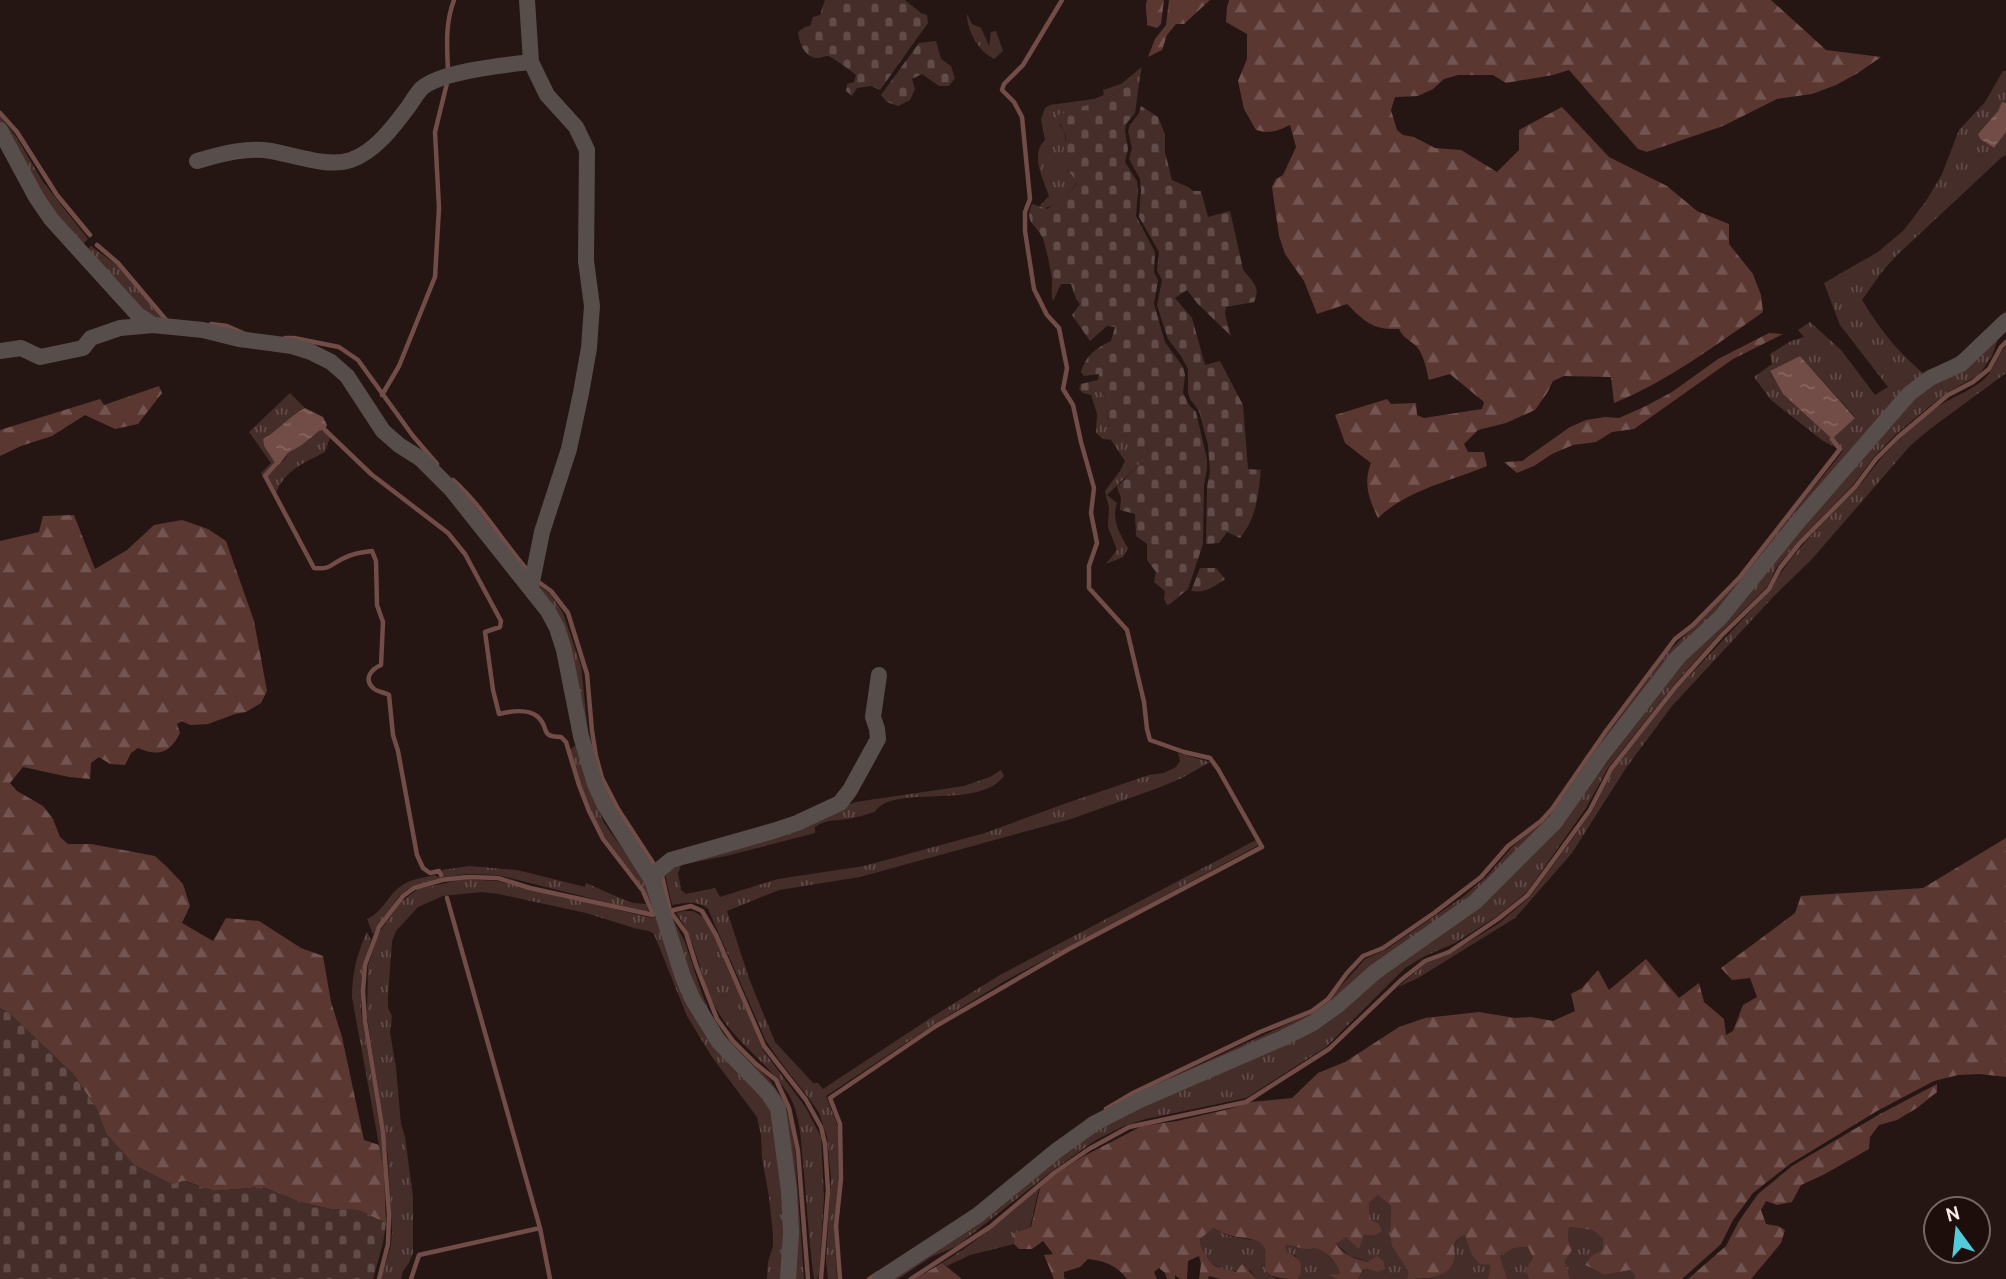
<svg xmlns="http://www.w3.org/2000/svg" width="2006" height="1279" font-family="Cabin,sans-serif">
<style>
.grass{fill:url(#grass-tufts);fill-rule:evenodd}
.forest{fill:url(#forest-firs)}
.cemetery{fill:url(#cemetery-stones)}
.water{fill:url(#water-ripples)}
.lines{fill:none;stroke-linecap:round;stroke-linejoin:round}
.stream{stroke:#724c47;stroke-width:4.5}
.minor{stroke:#574e4c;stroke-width:16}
</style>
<defs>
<pattern id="grass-tufts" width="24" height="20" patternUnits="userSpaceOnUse" patternTransform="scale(1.75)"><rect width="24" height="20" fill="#452e2a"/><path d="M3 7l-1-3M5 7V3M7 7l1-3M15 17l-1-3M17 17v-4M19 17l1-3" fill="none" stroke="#614c49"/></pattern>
<pattern id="forest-firs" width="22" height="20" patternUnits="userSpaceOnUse" patternTransform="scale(1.75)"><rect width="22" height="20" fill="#5b3732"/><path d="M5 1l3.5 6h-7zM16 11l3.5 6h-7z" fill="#735450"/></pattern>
<pattern id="cemetery-stones" width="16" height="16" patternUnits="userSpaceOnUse" patternTransform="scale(1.75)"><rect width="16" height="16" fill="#452e2a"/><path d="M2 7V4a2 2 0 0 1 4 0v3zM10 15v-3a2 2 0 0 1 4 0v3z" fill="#614c49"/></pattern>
<pattern id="water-ripples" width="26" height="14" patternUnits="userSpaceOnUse" patternTransform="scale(1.75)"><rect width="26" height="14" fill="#724c47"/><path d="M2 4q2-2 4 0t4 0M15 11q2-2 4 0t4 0" fill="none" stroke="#876662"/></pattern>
</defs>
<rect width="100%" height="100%" fill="#261613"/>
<path class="grass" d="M967,14L972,24L981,28L989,46L991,32L996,31L1003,51L994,59C979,51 967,32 967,14Z
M1142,67L1140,76L1109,98L1067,112L1060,125C1076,147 1048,155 1077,181C1070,195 1054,210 1038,208L1049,196C1043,179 1030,154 1045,140L1041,119L1045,108L1050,105L1094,99L1104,95L1103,90L1121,84Z
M2003,71H2006V103H2002L1998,111L1978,134L1980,139L1994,148L2006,132V155L2002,157L1895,257L1881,273L1862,300C1882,332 1896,350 1924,374L1961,354L2006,311V314L1960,361L1919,383L1906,393L1703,629L1669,663L1611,738L1555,818L1485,887L1426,933L1376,966L1329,1007L1311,1020L1290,1031L1167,1084L1102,1117L1056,1148L977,1212L876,1279H871L980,1206L1069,1134L1089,1121L1139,1092L1314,1012L1325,1004L1365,959L1387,949L1464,896L1487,876L1513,846L1545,820L1555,809L1608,732L1669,651L1735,585L1843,451L1823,441L1771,400L1754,377L1772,364L1770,354L1791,341L1804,337L1798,330L1810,322L1841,350L1875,395L1888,387L1840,325L1824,283L1878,252L1904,230L1926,201L1942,174L1959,130L1985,102ZM1800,356L1855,417L1832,439L1783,394L1770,372Z
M0,116L17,138L43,182L88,239L82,245L51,211L0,124Z
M91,246L118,266L165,322L153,319L85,251Z
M1998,339L1992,356L1979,375L1948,392L1925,410L1895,435L1874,457L1852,486L1796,544L1776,568L1768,586L1720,633L1672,687L1608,768L1586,808L1527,892L1496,917L1455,943L1423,957L1405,968L1326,1047L1246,1098L1146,1119L1124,1126L1096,1140L1052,1171L957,1246L931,1257L898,1279H885L1096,1127L1291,1040L1409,953L1580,799L1675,671L1909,401Z
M2006,346V373L1930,429L1910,446L1812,559L1774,596L1672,706L1626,768L1572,853L1515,918L1418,978L1398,987L1426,963L1449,954L1498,924L1530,897L1593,810L1613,770L1679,687L1772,588C1792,550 1825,523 1854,491C1863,482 1870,472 1878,462C1895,442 1915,424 1936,408C1951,397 1969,392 1982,381C1994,372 1996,356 2006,346Z
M1097,390L1104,394L1109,429L1125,433L1134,431L1150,454L1107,495L1117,503C1111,520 1120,534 1128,548L1123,557L1106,564L1117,550L1108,527L1109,508L1105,491L1120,471L1125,461L1111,440L1103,439L1096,433L1097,414L1091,395Z
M290,393L305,408C289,416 279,430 263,439L264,446L275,462L263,477L261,473L271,463L249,432Z
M319,431H323L330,438L325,452C304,463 285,470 276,493L267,476L285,459L288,453L302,445Z
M535,583L550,594L563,613L581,666L589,741L610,810Z
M577,744L588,787L604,823L642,876L653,901H650C639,877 619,860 605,838C588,811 579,780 570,750Z
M1178,753L1210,762L1182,778L1158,788L1071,819L860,877L779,890L727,911L750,981L775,1042L813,1083H818L823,1089L932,1017L1000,975L1256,840L1259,845L1005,981L936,1023L826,1096L838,1127L839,1182L834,1228L837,1279H828L826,1260L831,1178L827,1137L819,1113L811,1101L777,1057L766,1041L708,909C697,900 684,903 672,905L665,875L674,862L856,802L964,786L990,777L1001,770L1004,776C978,811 892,783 875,812C866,814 857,818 847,819C835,821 826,819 815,827V833L730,855L681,865L678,873L681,890L686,894L715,888L720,897L778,879L864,866L985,833L1064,804L1149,775L1164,773L1176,767L1180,761Z
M469,866L517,870L585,887L586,883L620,898L633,903L646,904L649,913L498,875L466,874L433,880L408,889L399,896L373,934L367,919C382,913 388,895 401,886C410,879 423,878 435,875L438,877L442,876V870Z
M660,877L668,910L685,942L702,994L712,1017L722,1032L769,1079L783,1099L790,1123L795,1151L804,1279H794L786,1122L705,1015L665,912Z
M464,879L497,881L652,918L658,917L670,954L749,1082L773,1112L785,1188L783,1279H767L768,1262L773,1246V1235L769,1197L762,1158L761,1135L757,1117L712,1057L687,1016L654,934L649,931L634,928L586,913L499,894L481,892L443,896L418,907L396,931L392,941L388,995V1008L392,1016L390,1032L396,1068L401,1124L405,1137L413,1197V1253L409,1263L403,1271L401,1279H381L391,1245L392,1232L388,1157L367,1016L368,966L378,934L401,902L418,889Z
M684,911H693L703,917L716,939L763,1050L806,1108L821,1137L824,1197L819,1274L817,1279H814C809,1244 807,1208 804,1173C801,1148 802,1118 789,1095C769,1063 735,1043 717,1010C700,979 697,941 676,913Z
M367,932L371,940L362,972L361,1011L381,1136L384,1172L352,997C352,974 357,953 367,932Z
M1039,1188L1030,1227L1013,1233L1014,1244L970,1255L947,1266L942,1263C978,1241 1008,1215 1039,1188Z
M1378,1195L1391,1206L1390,1233L1410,1272L1407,1279H1358L1363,1271L1369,1269V1262L1350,1256L1336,1244L1346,1236L1359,1248L1364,1235H1374L1369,1219V1203Z
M1569,1227L1592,1230L1603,1238V1249L1591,1256L1586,1266L1604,1275L1630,1270L1635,1275L1634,1279H1570L1565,1261L1572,1250L1568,1239Z
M1212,1228L1229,1236L1258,1241L1264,1246L1266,1255L1264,1266L1268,1274L1277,1279H1257L1250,1270C1227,1274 1200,1266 1200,1239Z
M1465,1235L1490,1264L1488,1279H1425L1442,1274L1454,1261C1453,1248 1453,1241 1465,1235Z
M1294,1245L1305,1249L1315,1247L1323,1251L1339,1267L1341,1274L1330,1276L1337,1279H1298L1300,1274L1296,1256L1287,1252L1284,1246Z
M1528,1247L1533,1258L1525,1270L1529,1279H1507L1500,1256L1514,1248Z"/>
<path class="forest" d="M1147,0H1164L1161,24L1157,28L1147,25C1148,17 1144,8 1147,0Z
M1169,0H1210L1184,24H1176L1167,35L1162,50L1148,57L1155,39L1166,25Z
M1229,0H1771L1826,50L1881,57L1858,73L1836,85L1812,94L1777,99L1723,126L1647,152L1638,149L1569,70L1553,75L1506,83L1493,75H1458L1444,79L1433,89L1418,96L1395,97L1391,110L1397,130L1403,135L1414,137L1435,148L1461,150L1497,172L1519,150V130L1562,107L1609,157L1667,186L1697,211L1729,224V244L1753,274L1761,295L1763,312C1716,345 1668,381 1614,403L1611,377L1564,376L1553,381L1547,393L1535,410L1506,423L1478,430L1464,444L1468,452H1484L1487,466C1451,481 1407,490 1378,518C1369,499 1363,483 1371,463L1345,443L1335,415L1387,399L1391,404L1416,403L1417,415L1424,418L1482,409L1484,402L1450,374L1429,380C1426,367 1423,349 1411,342C1405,337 1403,337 1399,329C1373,330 1365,322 1347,304L1317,314L1304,281L1285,254L1279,236L1272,187L1276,179L1283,175L1296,147L1290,125C1277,131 1271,134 1256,130L1244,109L1238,81L1247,59V34L1226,22L1227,7Z
M1769,333L1783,334L1733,359L1634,429L1612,432L1596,442L1573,445L1552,454L1534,466L1517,473L1504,462L1522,461L1570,427L1586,420L1605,417L1619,418L1646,406L1672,392L1718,359Z
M159,386L162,393L138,424L115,429L85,415L52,436L21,446L0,456V430L100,399L104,405Z
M74,515L95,569L127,550L154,525L182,520L208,529L226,541L254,621L267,691L261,703L246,712L235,714L208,724L190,725L182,721L177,724L180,733C170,753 159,757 138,748L131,753L125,765L110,764L99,757L91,763L90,779L69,777L23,767L10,783L17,791L43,806L53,819L60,837L68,844H91L155,856L167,867L183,884L190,906L182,923L213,941L226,918L259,921L301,948L323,956L331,1002L342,1037L364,1140L379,1145L384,1172L386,1223L358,1210L330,1209L297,1201L263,1187L214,1191L185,1181L171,1184L134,1165L106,1134L97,1109L73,1074L9,1013L0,1008V541L39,532L43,516Z
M2006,838V1077L1980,1074L1958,1075L1934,1081L1877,1111L1790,1164L1753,1193L1733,1220L1721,1244L1682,1279H1634L1635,1275L1630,1270L1604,1275L1585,1265L1591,1256L1603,1249V1238L1592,1230L1569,1227L1568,1239L1572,1250L1565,1261L1570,1279H1529L1525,1270L1533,1258L1528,1247L1514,1248L1500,1256L1507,1279H1488L1490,1265L1480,1264L1472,1255L1465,1235C1447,1243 1458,1251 1453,1263C1447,1279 1421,1279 1407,1279L1409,1272L1392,1246L1390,1233L1391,1206L1378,1195L1369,1203V1219L1379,1224L1382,1231L1374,1235H1364L1359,1249L1346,1237L1336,1244C1344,1255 1355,1259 1368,1262L1377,1256L1383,1261L1385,1269L1377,1272L1369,1269L1363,1270L1358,1279H1337L1328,1275L1340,1274C1339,1265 1327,1252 1318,1249C1309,1246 1316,1249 1307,1249C1298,1249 1295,1244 1285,1246L1287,1252C1300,1258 1305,1265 1298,1279C1241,1279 1279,1255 1259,1242C1252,1238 1241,1238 1233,1236C1226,1235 1219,1231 1213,1228L1200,1239C1200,1247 1202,1249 1206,1256C1214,1270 1221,1267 1236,1272L1242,1264L1257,1279H1220L1209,1276L1208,1279H1199L1201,1264L1199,1256L1188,1261L1187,1279H1180L1175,1275V1279H1167L1165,1273L1159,1268L1154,1272L1157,1279H1127C1116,1265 1105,1261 1088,1259L1080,1267L1064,1272V1278L1067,1279H1054L1044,1255L1053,1254L1043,1241L1032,1249H1019L1014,1244L1013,1233L1031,1227L1040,1188L1057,1173L1084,1156L1142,1126L1177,1121L1229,1109L1251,1102L1292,1098L1318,1073L1345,1062L1399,1027L1425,1018L1479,1012L1515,1018L1531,1017L1553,1021L1575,1011L1571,994L1582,988L1598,970L1609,990L1646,959L1679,998L1699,983L1704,1002L1724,1019L1726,1035L1733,1031L1743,1005L1757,997L1750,978L1732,980L1721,968L1795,913L1801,896L1923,888Z
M1937,1084V1092L1917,1108L1897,1120L1879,1125L1870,1137L1869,1149L1823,1175L1801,1185L1792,1202L1777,1205L1766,1201L1761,1210L1766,1224L1778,1226L1785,1230L1781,1243L1751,1279H1688L1726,1246L1739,1221L1758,1194L1792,1166L1880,1114Z
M942,1263L962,1279H915Z"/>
<path class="cemetery" d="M825,0H905L921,13L927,15L928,23L880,90L871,86L857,88L852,96L846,91L847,84L854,82L856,75C854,73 831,56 828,56C824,56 821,58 817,58C804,57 799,42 798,32L805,27L810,26L813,17L820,15Z
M936,41L941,59L951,66L955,78L949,86H939L922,74L912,79L915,89L910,100L898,106L887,102L881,95L919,43Z
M1140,76L1135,113L1126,124L1125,131L1128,149L1125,162L1137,181L1138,191L1136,216L1155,252L1154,272L1158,280L1154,304L1165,342L1183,367L1185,375L1183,393L1189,405L1196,412L1207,459V469L1204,485L1203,544L1188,589L1170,604L1167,605L1164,599L1165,591L1154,582L1156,572L1147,560V544L1136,536L1135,514L1120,510L1121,498L1117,487L1149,454L1147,449L1138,454C1131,447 1133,441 1134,432L1125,433L1118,437L1109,429L1104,394L1097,390L1091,395L1083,393L1079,389L1081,384L1098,380L1099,374L1084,376L1081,372C1086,355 1096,348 1111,341L1115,327L1107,326L1090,341L1072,315L1080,304L1076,299L1071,284H1061L1053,301C1051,293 1052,287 1052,279C1050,267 1047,251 1043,239C1037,223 1023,224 1032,204L1047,209C1058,202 1071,194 1077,182L1065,167L1062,160L1066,137L1057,115L1109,98Z
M1141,106L1158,117L1165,134V152L1172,180L1188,187L1193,191H1201L1208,217L1230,211L1243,269C1250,281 1262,285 1254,302L1226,307L1225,314L1231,336L1197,303L1187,290L1175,298L1192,318L1205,365L1220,361L1243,405L1248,469L1261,470C1258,496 1257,517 1240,538L1227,532L1219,543L1206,544L1207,486L1210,472L1208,445L1199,411L1190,399L1188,393V369L1181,356L1168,339L1161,318L1157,305L1162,280L1157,271L1159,252L1139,217L1141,190L1140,179L1129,159L1132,148L1128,131L1130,125L1139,113Z
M1200,568H1216L1225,579C1214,587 1206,593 1191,591Z
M0,1008L9,1013L73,1074L97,1109L106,1134L134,1165L171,1184L184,1181L214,1191L263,1187L297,1201L330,1209L358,1210L386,1223L383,1243L373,1279H0Z"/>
<path class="water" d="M2002,102L2006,103V132L1994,148L1980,139L1978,134L1998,111Z
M1800,356L1855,418L1832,439L1783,394L1770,371Z
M305,408L323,417L327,425L325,430L319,431L302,445L288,453L279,465L276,464L264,446L263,439C279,430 289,416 305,408Z"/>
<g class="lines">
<path class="stream" d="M448,71C447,46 445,24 454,0
M0,113L17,132L57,195L90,235
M97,245L118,263L167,321
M211,324L227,326L243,333
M285,338H294L339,347L358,360L413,436L437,464
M382,395L399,366L435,277L439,208L435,132L447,83
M325,430L371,474L448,533L465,554L501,621L500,627L485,632L493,690L499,714C511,711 528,708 538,717C550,728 539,737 561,737L566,742L579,785L589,811L603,839L643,891L653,914
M276,464L265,476L314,568C332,569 328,566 342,559C351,554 362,552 372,551L376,561L377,605L383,622L381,665C372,669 363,678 373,688C377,692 384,692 389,695L393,735L398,751L417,855L423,868L430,873L439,871L441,875
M453,480C483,507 502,541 528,571
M537,581L551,591L568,613L587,674L592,731L596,756L602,778L618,809L655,866
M662,876L670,911L686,933L696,965L717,1019L733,1041L756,1064L776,1080L789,1108L798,1151L808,1279
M447,898L540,1228L550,1279
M670,911L691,906L702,911L716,935L764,1046L806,1100L821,1127L825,1144L828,1191L821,1279
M1106,1109L1133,1093L1260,1032L1312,1011L1328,999L1347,973L1363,956L1383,948L1434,913L1481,877L1508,846L1541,821L1552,809L1606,731L1675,639L1693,625L1740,577L1840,449L1832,439
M379,1279L388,1244L389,1214L383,1133L365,1021L363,991L365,965L379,927L403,896L414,888L442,880L467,877L498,878L530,888L653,915
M411,1279L419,1255L540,1228
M840,1279L836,1226L841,1179L840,1124L830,1098L936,1026L1069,949L1262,847L1218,769L1210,758L1184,752L1150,740L1147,729L1144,702L1127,630L1089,588V566L1097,543L1091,513L1094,488L1081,442L1073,405L1063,389L1067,368L1059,328L1047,315L1034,289L1025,231V212L1030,199L1022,117L1014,102L1002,90L1004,84L1023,65L1062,0
M869,1279L878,1273
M911,1279L990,1227L1054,1173L1089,1149L1129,1127L1246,1102L1329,1049L1401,980L1425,961L1449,952L1498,919L1528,895L1590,810L1611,769L1674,689L1722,635L1769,589L1780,568L1799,544L1855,487L1876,459L1898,437L1948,395L1973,382L1989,369L2001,347L2006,342"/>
<path class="minor" d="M527,0L531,62L547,95L576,127L587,150L586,261L592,306L589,348L581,393L569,449L542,532L531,587
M0,130L36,197L51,219L138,315L153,325L203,330L239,339L292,346L311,352L331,362L347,376L383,431L399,445L421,459L451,489L548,611L557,628L564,650L581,736L595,784L605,806L652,880L683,977L693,1000L719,1042L768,1093L778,1108L789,1191L791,1233L788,1279
M197,161C222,154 246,147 271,151C294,155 328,168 351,160C376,151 394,126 409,106C413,100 417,93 422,88C442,71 505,65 531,62
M0,351L21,348L40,357L83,348L91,338L120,328L153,325
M652,880L659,870L671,860L773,831L797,823L840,803L850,790L878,739L877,729L873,717L879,675
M880,1279L978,1215L1056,1151L1095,1123L1140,1100L1283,1038L1313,1023L1338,1005L1375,972L1475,902L1555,822L1602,755L1678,657L1720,618L1797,523L1909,394L1930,378L1961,364L2006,321"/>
</g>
<g transform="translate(1957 1230) rotate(345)"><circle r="33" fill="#1d0d0b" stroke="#746664" stroke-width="2"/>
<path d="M0-5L12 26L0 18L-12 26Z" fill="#53cbdb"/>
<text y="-10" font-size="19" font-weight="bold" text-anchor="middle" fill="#f7ebe9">N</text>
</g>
</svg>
